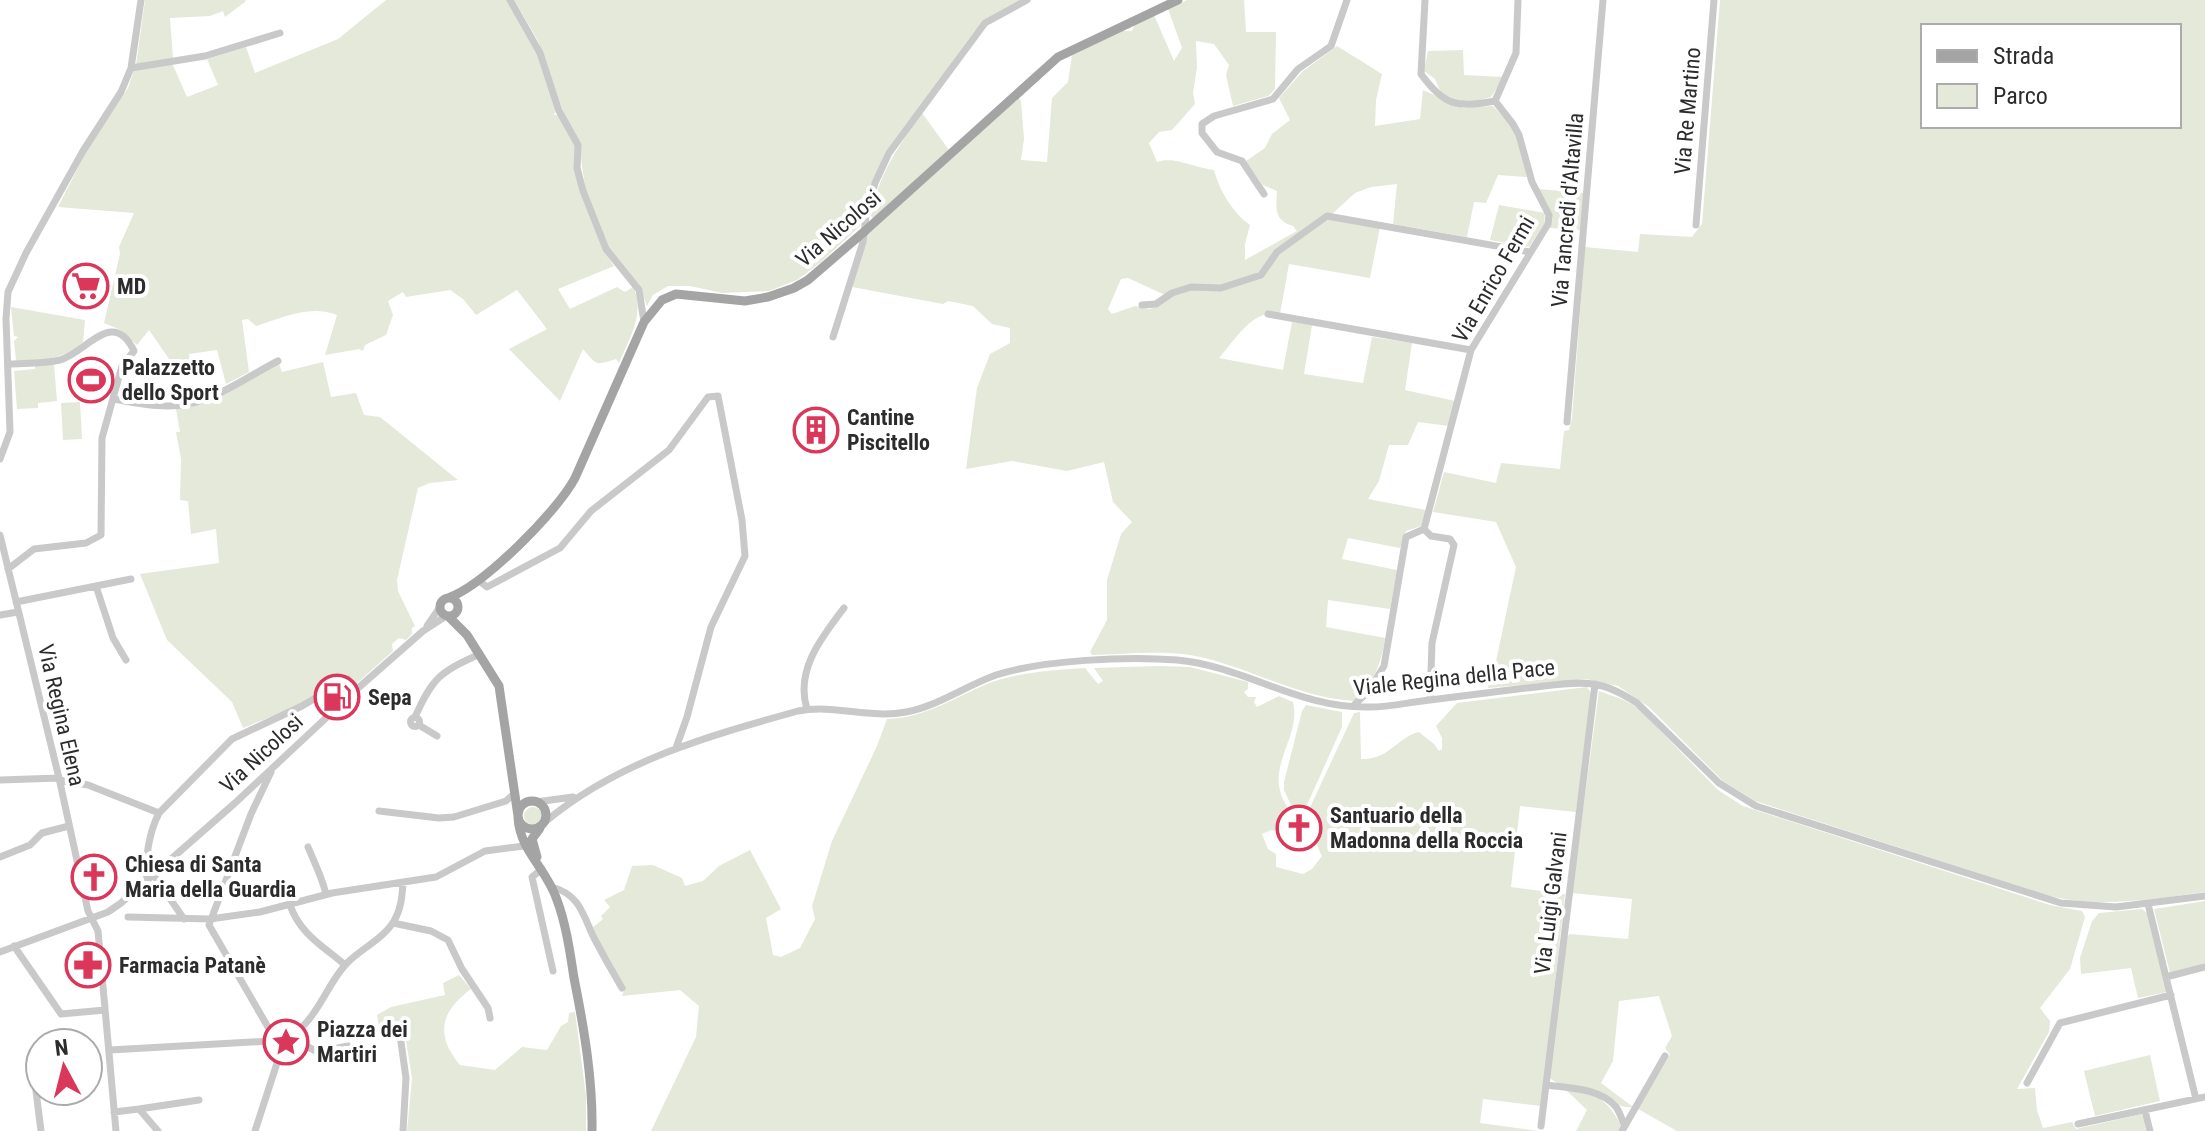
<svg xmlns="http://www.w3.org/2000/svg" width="2205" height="1131" font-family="'Roboto Condensed',sans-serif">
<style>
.green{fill:#e4e9da;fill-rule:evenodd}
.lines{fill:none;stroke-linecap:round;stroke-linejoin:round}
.minor{stroke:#c9c9c9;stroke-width:7}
.major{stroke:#a4a4a4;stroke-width:9}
.labels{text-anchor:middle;stroke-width:8;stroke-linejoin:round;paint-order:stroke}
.street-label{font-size:22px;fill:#2c2c2c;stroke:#fff}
.poi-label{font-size:22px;font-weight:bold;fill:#2c2c2c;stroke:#fff;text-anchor:start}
</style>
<rect width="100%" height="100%" fill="#fff"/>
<path class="green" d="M145,0H245L246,1L225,17L223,11L210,16L170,18L173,58L136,65Z
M386,0H507L538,55L556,110L554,115H558L576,145L579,190L602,248L614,266L558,289L570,309L617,287L625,292L633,287C646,313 629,339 619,363L616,359C594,366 597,365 583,349L560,401L509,349L547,329L517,290L476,315L463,299L450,290L406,297L403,292L388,301L393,315L386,335L365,345L363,351L359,349L325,355L337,315C311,304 281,318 256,326L248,319L242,320L249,372L226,384L217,350L189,354L190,363L174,366L149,330L137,345L121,330L104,323L120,254L119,247L134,213L58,207L88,148L128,88L134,70L172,63L187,97L218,85L207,59L246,47L255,73L338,39Z
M514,0H1022L981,24L973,33L885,155L867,192L860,226L821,262L797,280L769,291L722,293L690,286H668L653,295L647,306L640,288L607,246L586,193L578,138L568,125L538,41Z
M1187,0H1244L1246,32H1276L1275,89L1268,96L1233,106L1226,75L1229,65L1214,44L1196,41L1197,67L1193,93L1195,104L1172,130L1159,132L1149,143L1157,162C1174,156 1195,168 1214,170C1219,190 1233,213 1250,225L1245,244V260L1297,231L1293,226C1274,220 1276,209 1277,191L1263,185L1246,161L1265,148L1272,134L1290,120L1279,98L1302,72L1337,46L1382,74L1376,100L1375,126L1420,119L1423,90L1463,108L1493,106L1514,128L1527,177L1498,175L1486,203L1474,202L1467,237L1393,224L1397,184L1371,187L1355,193L1332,214L1322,217L1283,245L1260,273L1221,286L1189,285L1165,295L1128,278L1121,279L1108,309L1112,314L1135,306L1150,309L1184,290L1199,288L1226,289L1241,281L1261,276L1285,247L1326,218L1380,227L1370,278L1289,264L1280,314C1253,308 1235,340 1219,358L1283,370L1292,322L1312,325L1304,374L1363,383L1372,337L1412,343L1405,390L1455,401L1449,426L1418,422L1408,445H1389L1379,481L1368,499L1426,510L1421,526L1406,531L1400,548L1348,538L1342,559L1397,570L1390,609L1328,600L1326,627L1385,638C1381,665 1374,681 1355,701C1301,698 1256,671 1205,658C1169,649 1129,654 1092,655L1090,652L1107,620V580L1121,534L1132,522L1113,502L1104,462L1067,471L1012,461L966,469L977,388L990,354L1010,343V328L992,324L973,306L948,301L943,304L852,287L868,233L1018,97L1021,101L1024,139L1021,160L1047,162L1052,98L1068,82L1072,55L1121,31H1132L1135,24L1154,15L1174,61L1182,48L1168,9Z
M1720,0H2205V892C2152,899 2099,909 2046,895L1755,801L1723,781L1649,707L1618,686L1586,679L1488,688L1489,673L1496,661L1516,567L1496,522L1433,512L1444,472L1496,483L1501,463L1560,469L1564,431L1569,430L1572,418L1585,247L1638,252L1640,234L1692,237L1702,224ZM1923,26H2179V126H1923Z
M1463,50L1464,75L1504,77L1491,97L1466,104L1442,95L1435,79L1424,71L1428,51Z
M922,113L949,150L873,218L870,215C881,171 896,150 922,113Z
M1538,189L1584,193L1580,230L1550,228L1551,215Z
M1499,205L1545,213L1544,224L1529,247L1490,240Z
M11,307L85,320L83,342C63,360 42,360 16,361L14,341L18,337L14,336Z
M323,362L331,397L356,393L364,415L380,417L458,480L430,483L418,488L397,580L398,591L415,626L412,628V634L406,640L399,638L392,644L393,651L356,684L347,677L295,707L243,728L232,702L167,640L140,574L219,563L216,529L191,534L188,501L180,500L181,459L176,432H180L176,409L196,405L279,364L282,372Z
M54,364L57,401L38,403V408L17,409L14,371L35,369V365Z
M80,402L82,439L63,440L61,403Z
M1159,666L1190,667L1248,682V689L1244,692L1248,697H1256L1254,702L1257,707L1279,696L1293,702C1301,732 1272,761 1280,791C1282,799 1288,808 1291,815L1284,832L1271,830L1262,834L1268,849L1276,854V867L1303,874L1312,869L1322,856C1314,842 1317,827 1306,816L1354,713L1360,712L1361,759C1390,760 1397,737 1419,732L1434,744L1439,751L1442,749V738L1436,726L1457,703L1587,687L1591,693L1576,812L1520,806L1511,887L1565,894L1541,1106L1483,1099L1480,1123L1539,1131H651L696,1037L699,1006L680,990L622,996L625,987L592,928L603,919L601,916L610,907L604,900L624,890L632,866L653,865L682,878L685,886L703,881L719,866L750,850L781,909L766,918L773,955L781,957L800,948L815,919L812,906L832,841L877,746L887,719C926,718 957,696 992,682C1022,672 1054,670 1085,668L1098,684L1103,681L1094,668Z
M1599,691L1624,700L1638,708L1718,790L1743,806L2050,905L2082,911L2085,917L2070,969L2040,1008L2050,1021L2049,1032L2017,1089L2035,1088L2037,1110L2043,1128L2072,1122L2076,1129L2142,1114L2146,1131H1677L1638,1109L1670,1055L1665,1048L1672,1036L1659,996L1619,1001L1613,1061L1601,1083L1633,1107C1616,1109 1606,1096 1591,1090C1577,1084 1560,1089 1549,1077L1566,937L1570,934L1628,939L1632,899L1572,893Z
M1306,705L1342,712V727L1303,814H1295L1284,790V782L1302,711Z
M524 816a9 9 0 1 1 18 0a9 9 0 1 1-18 0Z
M2205,901V964L2170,973L2154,909Z
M2142,909L2147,913L2167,992L2138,998L2131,968L2081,974L2080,958L2092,921L2099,913Z
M459,975L471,989C440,1012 435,1035 460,1065L495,1070L522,1047L547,1050L561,1026L568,1022L569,1013L575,1012L586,1096V1131H407L412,1078L403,1022L379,1027L377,1015L391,1007L445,995L443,983Z
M2150,1055L2160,1101L2095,1116L2084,1071Z
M1566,1090C1595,1092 1609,1100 1621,1126L1619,1131H1576L1587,1110Z"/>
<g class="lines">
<path class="minor" d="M510,0L540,53L559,111L578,145L577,168L583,191L606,249L639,290L644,322
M1425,0L1421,74C1444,106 1457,108 1495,101
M131,68L205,56L280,33
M1264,194L1242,161L1217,152L1202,133V124L1214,116L1273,99L1298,69L1331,46L1347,0
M1696,225L1714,0
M1142,305L1156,304L1172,293L1191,287L1221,288L1261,275L1277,252L1327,216L1530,252
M1268,314L1471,350
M833,337L863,242L866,216L875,183L889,153L985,23L1027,0
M113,399C138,403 163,409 188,404C217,399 252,374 278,361
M1567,422L1603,0
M0,459L10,432L6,319L8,292L26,253L83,151L121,92L131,68L141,0
M1424,529L1471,350L1548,224L1549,215L1532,182L1519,135L1513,124L1495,101L1516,53L1518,0
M1424,529L1431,536L1450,539L1454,545L1432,643L1430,700
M0,535L59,778L88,911L98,931L116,1131
M8,569L34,549L86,543L101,535L102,438L122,366L134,351C113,307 87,352 60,360C44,364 25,363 9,364
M478,580L487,587L560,548L591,511L669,450L708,397L718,396L742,520L745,556L711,627L687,717L676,748
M96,586L113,638L126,660
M16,602L131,579
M0,615L18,612
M427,626L440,607
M1353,706L1368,692L1384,666L1406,537L1424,529
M807,709C795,671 821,638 844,608
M415,717C433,677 440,672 480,654
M410.5 722a4.5 4.5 0 1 1 9 0a4.5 4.5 0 1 1-9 0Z
M419,725L437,736
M0,780L59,778
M59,780L88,785L159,813C150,830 144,860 147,879
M536,802L573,797
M379,811L439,818L454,817L506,801L515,793
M159,813L232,739L302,706L348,679L357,689
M545,822C618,761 708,736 798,711C834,704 870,719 906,712C938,706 965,686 996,675C1043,660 1127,656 1177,660C1244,666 1299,709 1370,707C1390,707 1410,702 1430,700C1462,696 1494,692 1526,688C1548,686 1571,681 1593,684C1609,686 1623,694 1637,703L1719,783L1756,806L2061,903L2116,907L2205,896
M308,847C315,864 322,877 326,894
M0,857L30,845L42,833L69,826
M542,869L532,877L553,971
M153,874L184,919
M552,887C581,895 583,916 594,938C603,955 612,971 622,988
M2148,904L2196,1099
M290,905C300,934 323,946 345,965
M128,917L210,919L260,912L332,893L436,877L485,851L524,846L529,842
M393,923L431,931L448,940L462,969L488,1008L490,1018
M14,946L61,1014L105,1010
M0,952L108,912L121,903L235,803L357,689L423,631L446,616
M2166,977L2205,967
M370,1034L399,1028L406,1078L403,1131
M296,1041L318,1052L348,1046L352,1051
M110,1050L271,1041C315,1036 321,990 347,963C361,949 384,938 394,921C401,909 402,897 403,884
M278,1060L298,1038
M2027,1083L2060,1023L2171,995
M1546,1085C1569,1088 1600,1088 1616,1107C1620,1112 1622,1121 1625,1126
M36,1091L41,1131
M139,1109L199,1100
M2145,1111L2150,1131
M114,1112L139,1109L158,1131
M2078,1124L2205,1097
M1541,1126L1595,684
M255,1131L278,1060L276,1041L209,925L251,814L271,772
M1622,1131L1665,1056"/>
<path class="major" d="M440 607a9 9 0 1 1 18 0a9 9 0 1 1-18 0Z
M448,598C483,586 557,512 575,478L644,322L662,300L676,294L745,301L768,297L794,288L808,280L865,231L1058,57L1178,0
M448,616L467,635L499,686L518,816
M518 815a14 14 0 1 1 28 0a14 14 0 1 1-28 0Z
M518,818C520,851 547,869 557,900C566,924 570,952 574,978C584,1028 593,1080 592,1131
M537,857L532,839L540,828"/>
</g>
<defs>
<g id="supermarket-ring" transform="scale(2.3)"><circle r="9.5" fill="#fff" stroke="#da375a" stroke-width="1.5"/><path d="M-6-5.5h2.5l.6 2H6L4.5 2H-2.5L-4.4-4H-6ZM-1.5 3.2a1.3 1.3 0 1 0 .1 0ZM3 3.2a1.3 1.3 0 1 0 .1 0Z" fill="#da375a"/></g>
<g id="stadium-ring" transform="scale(2.3)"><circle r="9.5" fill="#fff" stroke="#da375a" stroke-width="1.5"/><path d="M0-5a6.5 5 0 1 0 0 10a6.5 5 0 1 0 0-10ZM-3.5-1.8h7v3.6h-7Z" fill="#da375a"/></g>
<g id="building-ring" transform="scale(2.3)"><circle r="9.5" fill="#fff" stroke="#da375a" stroke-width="1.5"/><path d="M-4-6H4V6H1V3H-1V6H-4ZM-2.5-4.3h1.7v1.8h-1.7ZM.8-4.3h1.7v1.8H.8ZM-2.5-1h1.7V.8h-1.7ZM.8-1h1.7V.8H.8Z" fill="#da375a"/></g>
<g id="fuel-ring" transform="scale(2.3)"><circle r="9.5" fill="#fff" stroke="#da375a" stroke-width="1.5"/><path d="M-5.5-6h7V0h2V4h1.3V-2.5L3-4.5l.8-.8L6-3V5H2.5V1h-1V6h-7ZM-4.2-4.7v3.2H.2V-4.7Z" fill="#da375a"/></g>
<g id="church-ring" transform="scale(2.3)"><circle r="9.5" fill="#fff" stroke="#da375a" stroke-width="1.5"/><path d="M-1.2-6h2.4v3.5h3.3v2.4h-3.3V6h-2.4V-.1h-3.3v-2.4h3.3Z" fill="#da375a"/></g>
<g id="pharmacy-ring" transform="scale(2.3)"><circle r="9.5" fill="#fff" stroke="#da375a" stroke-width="1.5"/><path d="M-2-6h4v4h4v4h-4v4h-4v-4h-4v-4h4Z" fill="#da375a"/></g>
<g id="sight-ring" transform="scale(2.3)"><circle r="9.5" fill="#fff" stroke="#da375a" stroke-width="1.5"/><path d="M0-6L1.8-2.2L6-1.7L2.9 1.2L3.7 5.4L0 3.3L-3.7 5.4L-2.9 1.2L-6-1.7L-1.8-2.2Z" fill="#da375a"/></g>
</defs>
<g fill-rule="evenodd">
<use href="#supermarket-ring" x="86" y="286"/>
<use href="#stadium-ring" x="91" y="380"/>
<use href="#building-ring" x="816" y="430"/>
<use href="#fuel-ring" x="337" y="697"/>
<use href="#church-ring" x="1299" y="828"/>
<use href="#church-ring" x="94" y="877"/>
<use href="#pharmacy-ring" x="88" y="965"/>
<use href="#sight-ring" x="286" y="1042"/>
</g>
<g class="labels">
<g class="street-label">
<text transform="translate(1687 111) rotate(-85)" y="8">Via Re Martino</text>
<text transform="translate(1567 210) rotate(-85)" y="8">Via Tancredi d'Altavilla</text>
<text transform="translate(838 228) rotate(-41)" y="8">Via Nicolosi</text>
<text transform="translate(1493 279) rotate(-60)" y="8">Via Enrico Fermi</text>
<text transform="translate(1454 677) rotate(-6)" y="8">Viale Regina della Pace</text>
<text transform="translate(62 715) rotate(77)" y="8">Via Regina Elena</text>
<text transform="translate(261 753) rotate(-43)" y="8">Via Nicolosi</text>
<text transform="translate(1550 903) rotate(-83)" y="8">Via Luigi Galvani</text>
</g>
<g class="poi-label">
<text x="117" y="294">MD</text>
<text x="122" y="375">Palazzetto<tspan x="122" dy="25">dello Sport</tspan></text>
<text x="847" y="425">Cantine<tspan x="847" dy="25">Piscitello</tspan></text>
<text x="368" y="705">Sepa</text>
<text x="1330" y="823">Santuario della<tspan x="1330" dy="25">Madonna della Roccia</tspan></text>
<text x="125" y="872">Chiesa di Santa<tspan x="125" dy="25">Maria della Guardia</tspan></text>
<text x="119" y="973">Farmacia Patanè</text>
<text x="317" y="1037">Piazza dei<tspan x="317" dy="25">Martiri</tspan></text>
</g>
</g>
<rect x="1921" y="24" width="260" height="104" fill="#ffffff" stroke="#ababab" stroke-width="2"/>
<rect x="1937" y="50" width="40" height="12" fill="#a4a4a4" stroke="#ababab" stroke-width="2"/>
<text x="1993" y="64" font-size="24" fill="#2c2c2c">Strada</text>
<rect x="1937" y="84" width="40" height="24" fill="#e4e9da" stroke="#ababab" stroke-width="2"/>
<text x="1993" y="104" font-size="24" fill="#2c2c2c">Parco</text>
<g transform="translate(64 1067) rotate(353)"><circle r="38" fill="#ffffff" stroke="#ababab" stroke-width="2"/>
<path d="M0-6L14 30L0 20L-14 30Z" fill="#da375a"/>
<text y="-12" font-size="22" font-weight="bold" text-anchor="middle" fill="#2c2c2c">N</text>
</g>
</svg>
